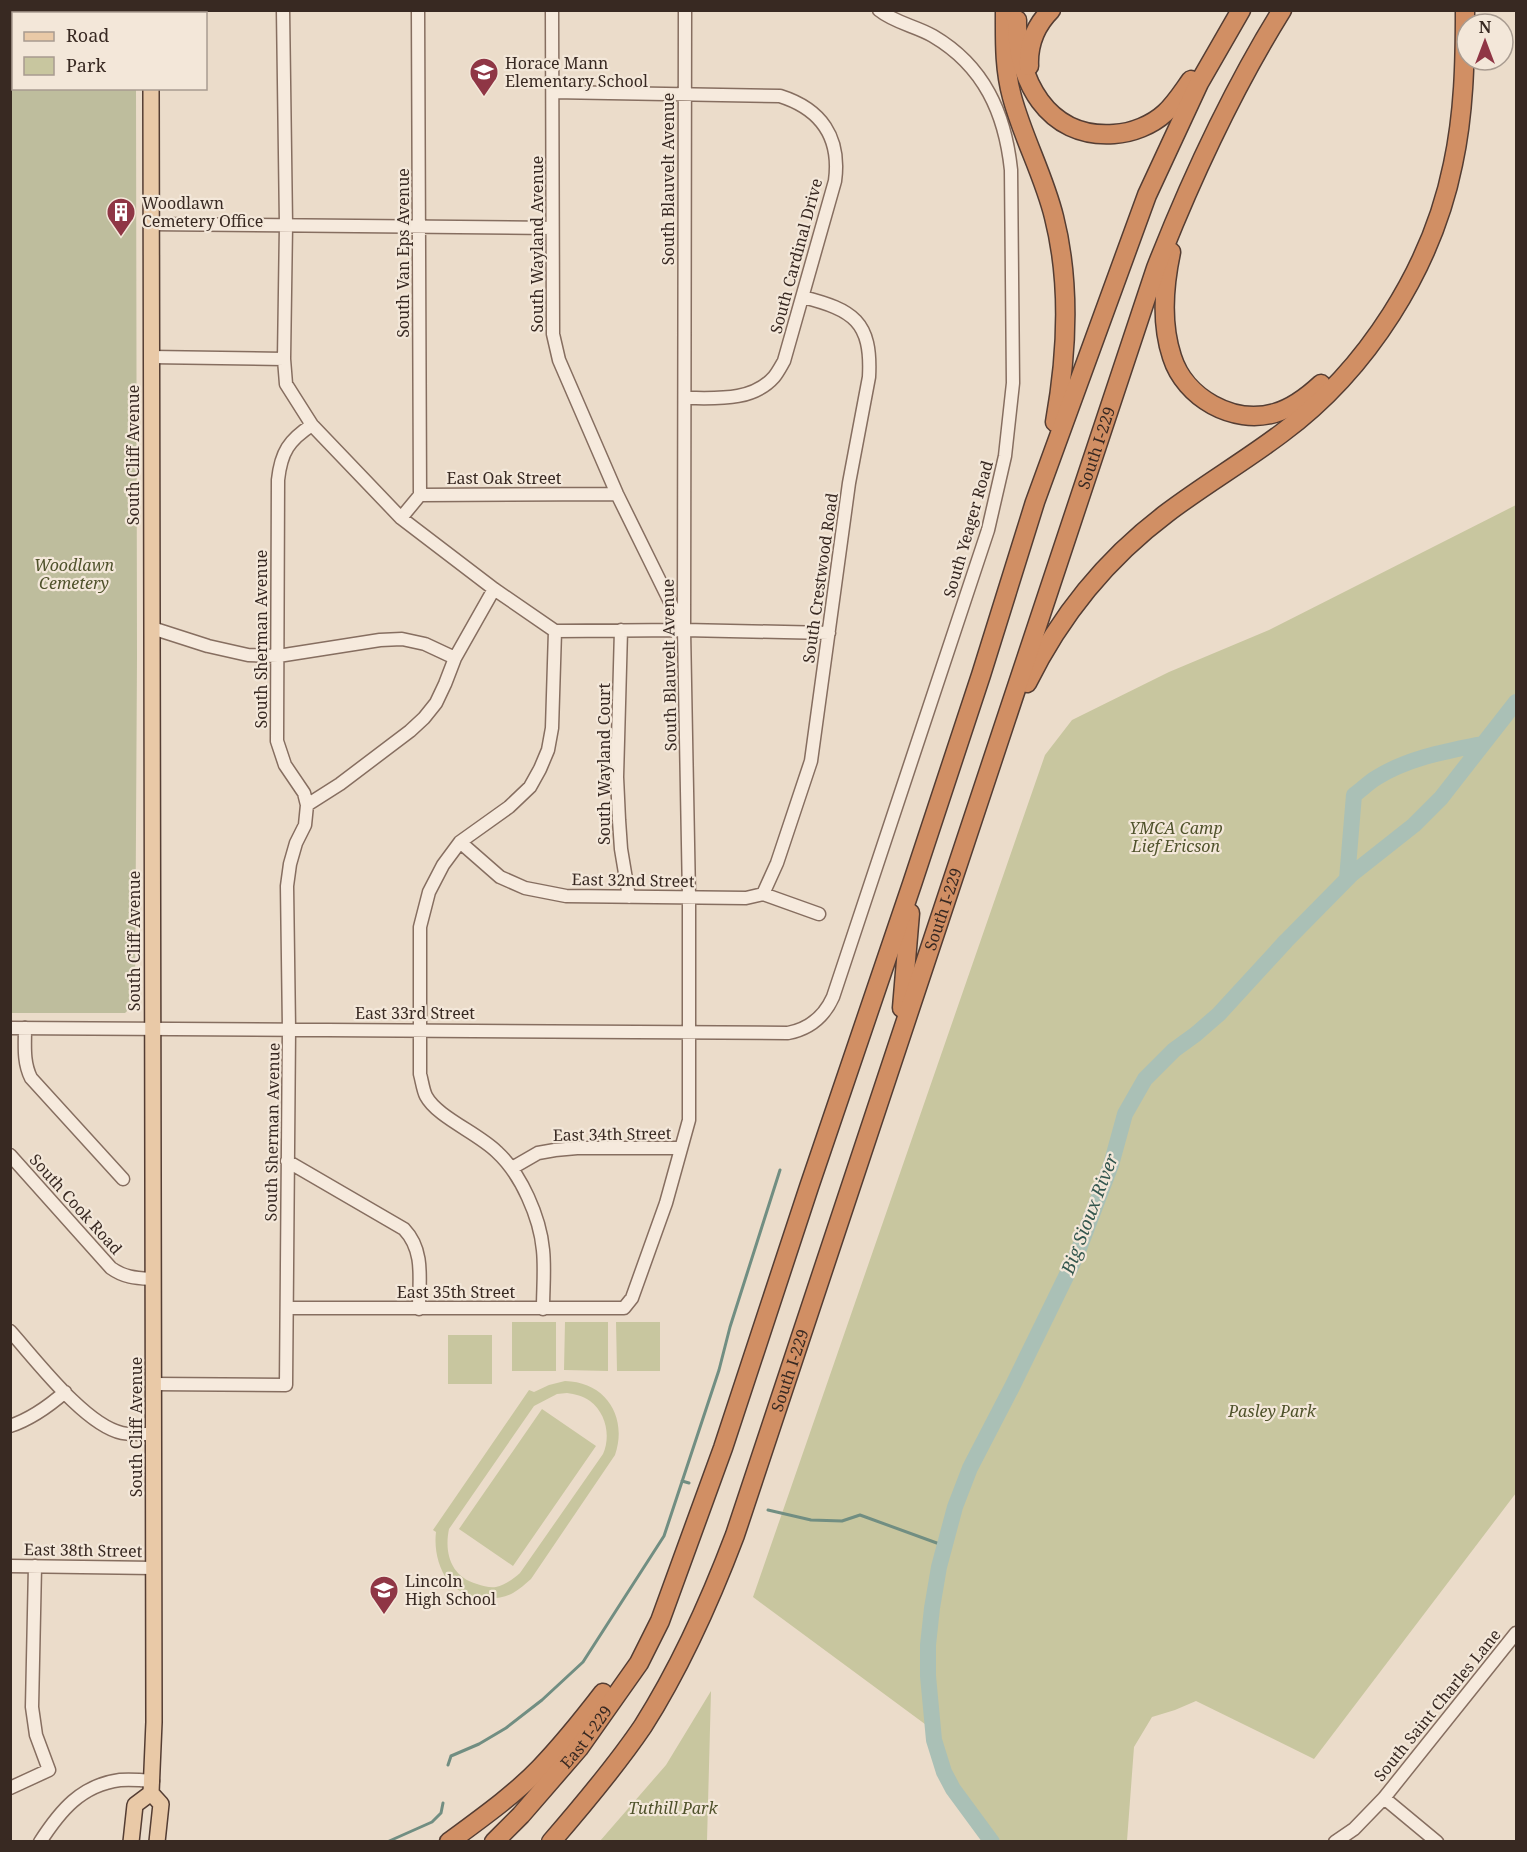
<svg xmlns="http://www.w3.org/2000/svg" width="1527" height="1852" font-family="'Noto Serif',serif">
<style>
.green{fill:#c8c69f;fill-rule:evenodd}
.cemetery{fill:#bebd9d}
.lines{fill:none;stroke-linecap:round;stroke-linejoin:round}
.stream{stroke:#718e82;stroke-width:3}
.river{stroke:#aac0b6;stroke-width:16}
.minor-casing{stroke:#866e60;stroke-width:15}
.major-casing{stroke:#543d33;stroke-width:18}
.highway-casing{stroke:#543d33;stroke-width:21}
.minor{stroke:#f6eadd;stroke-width:12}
.major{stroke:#e9c9a7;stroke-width:15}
.highway{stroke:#d18f64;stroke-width:18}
.labels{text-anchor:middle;stroke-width:4.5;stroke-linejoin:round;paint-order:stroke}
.poi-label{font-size:16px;fill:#382922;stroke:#f3e7d9;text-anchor:start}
.street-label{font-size:16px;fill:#382922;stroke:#f3e7d9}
.park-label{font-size:16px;font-style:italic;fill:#4f522b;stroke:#f3e7d9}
.water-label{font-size:18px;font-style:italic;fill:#33564e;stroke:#f3e7d9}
</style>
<rect width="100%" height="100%" fill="#ebdcca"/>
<path class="green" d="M1516,505V1493L1314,1759L1196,1701L1175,1710L1152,1717L1134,1747L1127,1841H992C967,1804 938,1777 933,1730L753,1597L1045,755L1072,720L1169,672L1269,630Z
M512,1322H556V1371H512Z
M565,1322H608V1371L564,1370Z
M616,1322H660V1371H617Z
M448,1335H492V1384H448Z
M565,1381C606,1382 628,1417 615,1455L531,1579C525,1584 520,1589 513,1593C494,1603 462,1599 448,1581C438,1567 434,1549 436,1532L433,1530L529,1390L534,1392L549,1385ZM567,1393C575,1394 583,1396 590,1401C606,1413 611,1436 603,1454L520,1573C513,1579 505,1585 496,1587C490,1588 483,1586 477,1584C451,1577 444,1553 449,1529L534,1406L557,1394Z
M542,1409L596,1446L513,1566L459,1529Z
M711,1691L707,1841H600L666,1765Z"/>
<path class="cemetery" d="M10,11H136V14H14V88L136,89L137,657L135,1003L125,1013H11Z"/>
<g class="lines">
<path class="stream" d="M682,1481L689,1483
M768,1510L811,1520L842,1521L860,1515L945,1546
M448,1765L451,1756L479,1744L506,1728L542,1700L583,1662L664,1536L719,1370L730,1327L780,1170
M387,1842L432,1822L441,1813L443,1803"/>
<path class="river" d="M1347,879L1354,795C1361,790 1368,783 1376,778C1408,758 1447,751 1482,744
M992,1842L953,1789L944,1772L934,1740L928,1676V1645L932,1608L939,1567L955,1507L970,1468L1012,1387L1077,1254L1111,1165L1125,1114L1145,1079L1174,1050L1196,1034L1219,1014L1286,941L1352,874L1414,825L1441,798L1516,702"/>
<g class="minor-casing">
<path id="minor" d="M283,10L286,225L284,359L286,384L312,425L401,518L494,589L555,631
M418,10L420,495
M552,10L553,334L559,360L617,494L682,626
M553,92L780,96C821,109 841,137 835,181L784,361C781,366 778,372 774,377C752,402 715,398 685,398
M150,224L552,228
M151,357L284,359
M401,518L420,495L617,494
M152,628L208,646L248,655L278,656L380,640L402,639L425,644L455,658
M621,630L617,777L619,820L621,849L629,897
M555,631L684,630L829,633
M307,805L340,784L410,731L424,718L436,703L445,684L455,658L494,589
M460,842L500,877L525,888L566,896L746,898L763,894L819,914
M763,894L777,863L811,761L849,483L869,377C872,321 853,310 803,297
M10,1028L788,1033C809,1029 824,1017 833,997L988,530L1005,456L1013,383L1011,170C1005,113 984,66 933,36C916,26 895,23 879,10
M25,1028C25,1045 23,1062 31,1078L123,1179
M10,1155L111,1268C125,1278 137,1278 153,1279
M287,1161L404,1229C425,1251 419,1280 419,1309
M512,1168L538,1153L555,1150L577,1148H681
M287,1308H624L632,1298L666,1203L689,1120V897L684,630L685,10
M543,1309C543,1289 545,1269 543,1250C540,1217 521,1174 497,1152C478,1133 437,1117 426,1096C423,1090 422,1081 420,1074V927L429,892L443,865L460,842L509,807L530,787L540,769L548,750L552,728L555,631
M10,1331C36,1360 85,1425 122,1433C132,1435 144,1434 154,1434
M153,1384L286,1385L289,1029L287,886L290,864L296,843L305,825L307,805L304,793L285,765L277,741L278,480C281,452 289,440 312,425
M10,1426C31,1419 49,1406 65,1392
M10,1566L154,1568
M10,1788L49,1770L36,1735L32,1707L35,1566
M1384,1798L1437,1842
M40,1842C60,1811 81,1785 120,1780C130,1779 142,1780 153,1781
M1335,1842L1354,1829L1384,1798L1516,1633"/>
</g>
<g class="major-casing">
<path id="major" d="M151,10V14
M151,1793L161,1804L157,1842
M131,1842L135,1805L151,1793L154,1722L151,88"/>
</g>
<g class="highway-casing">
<g id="highway">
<path d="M1005,10C1005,40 1004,68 1012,97C1023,138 1044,176 1054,217C1071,284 1067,355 1055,422"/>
<path d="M1017,20C1016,79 1047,139 1114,134C1132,133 1152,125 1165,113C1175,104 1183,91 1191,80"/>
<path d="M1029,66C1028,44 1035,26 1051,10"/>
<path d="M1171,252C1164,285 1161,324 1172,357C1185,398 1233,425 1275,413C1293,408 1308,396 1321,384"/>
<path d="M1027,683C1060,616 1107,558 1167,513C1204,485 1245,461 1282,433C1367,370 1432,268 1453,164C1464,113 1465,62 1465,10"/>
<path d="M902,1008L910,913"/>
<path d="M449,1842C480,1819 513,1796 540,1768C563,1744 583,1719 603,1693"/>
<path id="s1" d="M494,1842L521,1815L579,1748L639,1663L660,1621L723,1448L809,1187L912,884L981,675L1035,502L1147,195L1199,83L1241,10"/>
<path id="s2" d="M551,1842C583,1805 616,1766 643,1726C681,1666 710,1601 735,1535L1156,268C1191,179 1231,92 1282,10"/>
</g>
</g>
<use href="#minor" class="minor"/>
<use href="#major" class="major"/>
<use href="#highway" class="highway"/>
</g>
<defs>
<g id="school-pin" transform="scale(1.5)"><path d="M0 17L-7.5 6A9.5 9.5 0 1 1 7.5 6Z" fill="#8f3645" stroke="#f3e7d9"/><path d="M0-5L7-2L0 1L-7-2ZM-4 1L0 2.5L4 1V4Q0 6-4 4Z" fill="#fff"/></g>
<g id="building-pin" transform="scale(1.5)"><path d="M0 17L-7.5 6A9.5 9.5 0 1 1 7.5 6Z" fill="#8f3645" stroke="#f3e7d9"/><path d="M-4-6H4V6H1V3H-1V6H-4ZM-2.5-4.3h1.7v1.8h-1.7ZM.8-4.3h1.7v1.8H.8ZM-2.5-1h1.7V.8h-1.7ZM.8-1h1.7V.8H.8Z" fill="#fff"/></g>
</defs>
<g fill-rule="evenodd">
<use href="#school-pin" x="484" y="72"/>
<use href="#building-pin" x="121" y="212"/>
<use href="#school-pin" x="384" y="1590"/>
</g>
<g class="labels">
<g class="poi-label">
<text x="505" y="69">Horace Mann<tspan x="505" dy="18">Elementary School</tspan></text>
<text x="142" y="209">Woodlawn<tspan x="142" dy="18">Cemetery Office</tspan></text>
<text x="405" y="1587">Lincoln<tspan x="405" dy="18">High School</tspan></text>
</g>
<g class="street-label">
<text transform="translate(668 179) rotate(-90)" y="6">South Blauvelt Avenue</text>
<text transform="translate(537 244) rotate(-90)" y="6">South Wayland Avenue</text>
<text transform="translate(403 253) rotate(-90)" y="6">South Van Eps Avenue</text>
<text transform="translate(796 256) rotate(-75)" y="6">South Cardinal Drive</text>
<text dy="6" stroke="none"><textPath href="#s2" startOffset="1506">South I-229</textPath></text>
<text transform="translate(133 455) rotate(-90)" y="6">South Cliff Avenue</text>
<text x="504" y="484">East Oak Street</text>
<text transform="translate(968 529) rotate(-74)" y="6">South Yeager Road</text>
<text transform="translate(820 578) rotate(-82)" y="6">South Crestwood Road</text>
<text transform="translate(261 639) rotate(-90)" y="6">South Sherman Avenue</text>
<text transform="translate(669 665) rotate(-91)" y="6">South Blauvelt Avenue</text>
<text transform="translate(604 764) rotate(-90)" y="6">South Wayland Court</text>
<text transform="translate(633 880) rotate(1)" y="6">East 32nd Street</text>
<text dy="6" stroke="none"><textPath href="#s2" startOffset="1020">South I-229</textPath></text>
<text transform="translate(134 941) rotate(-90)" y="6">South Cliff Avenue</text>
<text x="415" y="1019">East 33rd Street</text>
<text transform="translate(272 1132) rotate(-89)" y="6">South Sherman Avenue</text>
<text transform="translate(612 1134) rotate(-1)" y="6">East 34th Street</text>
<text transform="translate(76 1204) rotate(48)" y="6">South Cook Road</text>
<text x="456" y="1298">East 35th Street</text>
<text dy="6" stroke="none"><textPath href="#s2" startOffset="534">South I-229</textPath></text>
<text transform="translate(136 1427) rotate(-90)" y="6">South Cliff Avenue</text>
<text transform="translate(83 1550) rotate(1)" y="6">East 38th Street</text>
<text transform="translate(1437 1705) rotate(-51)" y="6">South Saint Charles Lane</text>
<text dy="6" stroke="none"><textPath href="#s1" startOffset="140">East I-229</textPath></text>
</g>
<g class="park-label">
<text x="74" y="571">Woodlawn<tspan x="74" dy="18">Cemetery</tspan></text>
<text x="1176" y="834">YMCA Camp<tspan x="1176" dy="18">Lief Ericson</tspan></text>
<text x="1272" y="1417">Pasley Park</text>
<text x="673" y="1814">Tuthill Park</text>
</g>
<g class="water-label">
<text transform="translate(1090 1214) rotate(-69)" y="6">Big Sioux River</text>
</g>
</g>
<rect width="1527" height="1852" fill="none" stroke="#382922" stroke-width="24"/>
<rect x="12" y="12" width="195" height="78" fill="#f3e7d9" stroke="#a89b90" stroke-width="1.5"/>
<rect x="24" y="32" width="30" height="9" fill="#e9c9a7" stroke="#a89b90" stroke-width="1.5"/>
<text x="66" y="42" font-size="18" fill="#382922">Road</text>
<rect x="24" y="57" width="30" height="18" fill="#c8c69f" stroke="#a89b90" stroke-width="1.5"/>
<text x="66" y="72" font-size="18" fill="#382922">Park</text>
<g transform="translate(1485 42)"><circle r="28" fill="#f3e7d9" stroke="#a89b90" stroke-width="1.5"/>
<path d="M0-4.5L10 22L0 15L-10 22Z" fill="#8f3645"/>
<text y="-9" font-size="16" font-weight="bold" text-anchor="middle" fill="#382922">N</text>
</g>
</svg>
